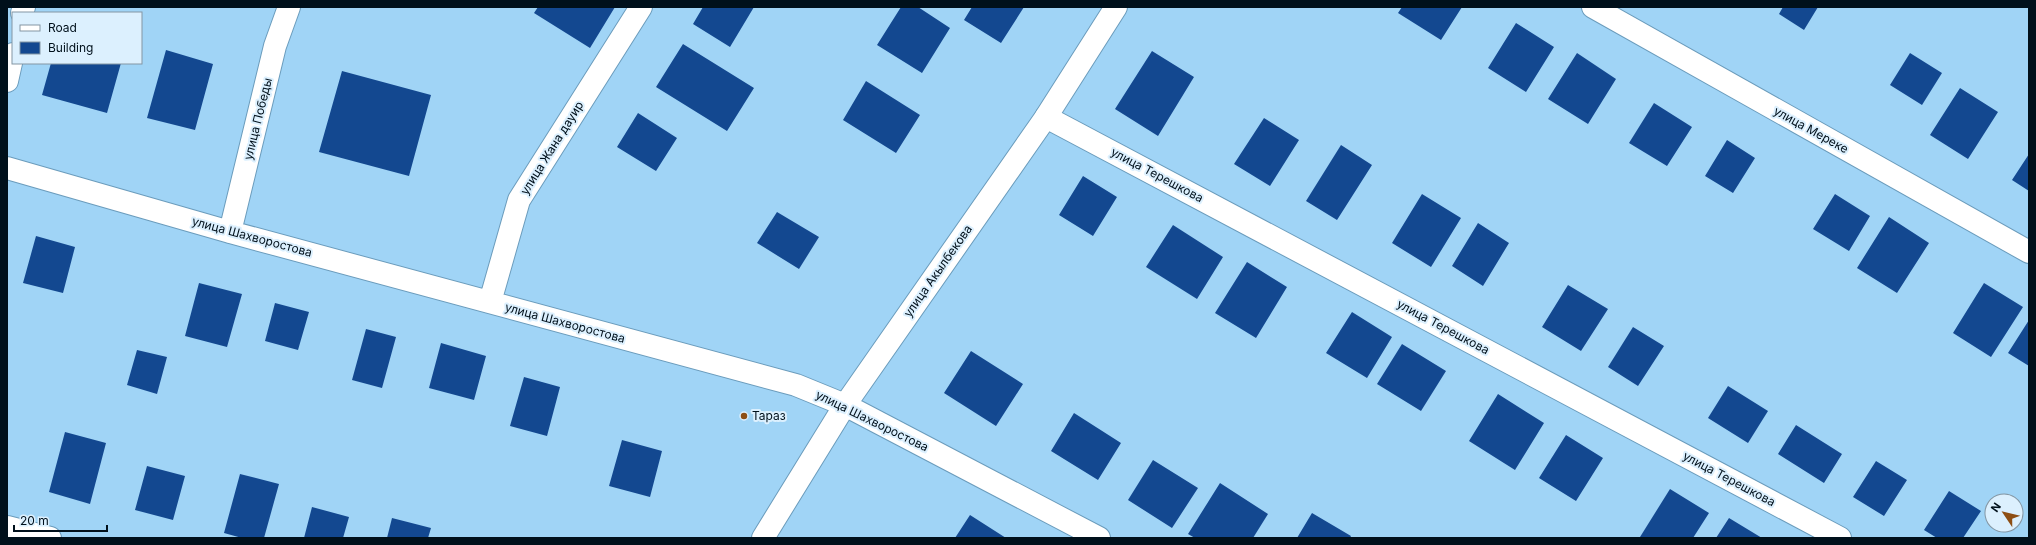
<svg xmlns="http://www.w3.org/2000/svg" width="2036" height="545" font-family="Inter,sans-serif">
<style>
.building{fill:#134890}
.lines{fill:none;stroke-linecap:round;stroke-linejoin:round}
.street-casing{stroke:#6b9cbc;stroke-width:24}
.secondary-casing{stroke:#6b9cbc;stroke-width:24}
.street{stroke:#fff;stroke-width:22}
.secondary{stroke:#fff;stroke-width:22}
.poi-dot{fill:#8d4e14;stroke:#dcf0fe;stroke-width:1.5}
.labels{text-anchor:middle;stroke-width:4;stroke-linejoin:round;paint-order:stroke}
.street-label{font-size:12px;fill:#00101b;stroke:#dcf0fe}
.poi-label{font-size:12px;fill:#00101b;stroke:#dcf0fe;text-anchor:start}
</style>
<rect width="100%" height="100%" fill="#a0d4f6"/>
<path class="building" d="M538,7H615L590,48L534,13Z
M703,7H754L730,47L693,24Z
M901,7H918L950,28L922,73L877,45Z
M972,7H1024L1001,43L964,20Z
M1402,7H1462L1441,40L1398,13Z
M1783,7H1818L1804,30L1779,14Z
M1516,23L1554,47L1526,92L1488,68Z
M683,44L754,88L727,131L656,87Z
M166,50L213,64L195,130L147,118Z
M1152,51L1194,77L1158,136L1115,109Z
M1577,53L1616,79L1588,124L1548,99Z
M1910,53L1942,73L1922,105L1890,85Z
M51,63H121L107,113L42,95Z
M342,71L431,95L409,176L319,152Z
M866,81L920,115L896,153L843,120Z
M1960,88L1998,112L1968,159L1930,135Z
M1654,103L1692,127L1667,166L1629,143Z
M638,113L677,138L656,171L617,147Z
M1264,118L1299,140L1270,186L1234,164Z
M1727,140L1755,158L1733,193L1705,176Z
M1341,145L1372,165L1337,220L1306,201Z
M2029,154V191L2012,180Z
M1083,176L1117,197L1093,236L1059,215Z
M1422,194L1461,218L1431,267L1392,243Z
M1835,194L1870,216L1849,251L1813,229Z
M777,212L819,237L799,269L757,243Z
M1889,217L1929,243L1897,293L1857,268Z
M1478,223L1509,243L1483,286L1452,266Z
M1173,225L1223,257L1197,299L1146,267Z
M36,236L75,247L63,293L23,283Z
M1247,262L1287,287L1256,338L1215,313Z
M199,283L242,294L227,347L185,336Z
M1984,283L2023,307L1991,357L1953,333Z
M1568,285L1608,309L1581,351L1542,327Z
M275,303L309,312L298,350L265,341Z
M1352,312L1392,337L1367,378L1326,353Z
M2029,320V366L2008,353Z
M1633,327L1664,346L1638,386L1608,367Z
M366,329L396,337L382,388L352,380Z
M441,343L486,356L474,400L429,388Z
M1402,344L1446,371L1421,411L1377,384Z
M137,350L167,357L157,394L127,385Z
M971,351L1023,384L996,426L944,393Z
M524,377L560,387L547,436L510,426Z
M1728,386L1768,411L1748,443L1708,418Z
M1498,394L1544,423L1515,470L1469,441Z
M1074,413L1121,443L1098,480L1051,451Z
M1796,425L1842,454L1824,483L1778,454Z
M65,432L106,443L90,504L49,492Z
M1566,435L1603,458L1576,501L1539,478Z
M622,440L662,451L650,497L609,486Z
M1153,460L1198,488L1172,528L1128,500Z
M1876,461L1907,480L1884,516L1853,497Z
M147,466L185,476L173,520L135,510Z
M240,474L279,484L264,538H242L224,533Z
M1220,483L1268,514L1253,538H1195L1188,534Z
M1670,489L1709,513L1693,538H1641L1640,537Z
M1949,491L1981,511L1963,538H1937L1924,530Z
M312,507L349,517L343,538H304Z
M1312,513L1351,536L1350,538H1297Z
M970,515L1006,538H955Z
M392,518L431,528L428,538H387Z
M1729,518L1762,538H1716Z"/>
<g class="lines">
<g class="street-casing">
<path id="street" d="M1593,7L2029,252
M22,13L24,7
M7,81L13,54
M1046,117L1840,538
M7,168L230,232L796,385L845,405
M230,232L275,46L289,7
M490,302L519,200L641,7
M7,527L50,538"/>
</g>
<g class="secondary-casing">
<path id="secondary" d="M845,405L1099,538
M763,538L845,405L1046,117L1116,7"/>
</g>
<use href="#street" class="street"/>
<use href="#secondary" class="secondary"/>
</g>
<circle class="poi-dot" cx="744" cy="416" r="4"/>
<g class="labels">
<g class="street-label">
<text transform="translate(258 119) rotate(-76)" y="4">улица Победы</text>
<text transform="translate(1811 130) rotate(29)" y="4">улица Мереке</text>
<text transform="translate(552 148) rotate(-58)" y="4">улица Жана дауир</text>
<text transform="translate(1157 175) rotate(28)" y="4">улица Терешкова</text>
<text transform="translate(252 237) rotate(15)" y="4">улица Шахворостова</text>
<text transform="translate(938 271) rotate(-55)" y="4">улица Акылбекова</text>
<text transform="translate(565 323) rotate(15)" y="4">улица Шахворостова</text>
<text transform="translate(1443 327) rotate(28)" y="4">улица Терешкова</text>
<text transform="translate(872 421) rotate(26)" y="4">улица Шахворостова</text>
<text transform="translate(1729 479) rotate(28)" y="4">улица Терешкова</text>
</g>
<g class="poi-label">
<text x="752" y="420">Тараз</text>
</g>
</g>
<rect width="2036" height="545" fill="none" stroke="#00101b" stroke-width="16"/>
<rect x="12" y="12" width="130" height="52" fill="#dcf0fe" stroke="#8496a3"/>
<rect x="20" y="25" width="20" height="6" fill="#ffffff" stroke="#8496a3"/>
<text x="48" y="32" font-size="12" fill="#00101b">Road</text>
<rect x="20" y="42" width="20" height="12" fill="#134890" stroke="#8496a3"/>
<text x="48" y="52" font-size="12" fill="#00101b">Building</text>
<g transform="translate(2004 513) rotate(305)"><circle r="19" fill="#dcf0fe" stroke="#8496a3"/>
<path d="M0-3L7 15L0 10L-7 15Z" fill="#8d4e14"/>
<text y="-6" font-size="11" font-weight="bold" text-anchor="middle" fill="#00101b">N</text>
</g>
<path d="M14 525v6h93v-6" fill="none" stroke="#00101b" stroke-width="2"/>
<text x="20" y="525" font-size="12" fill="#00101b" stroke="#dcf0fe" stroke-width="3" paint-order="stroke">20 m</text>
</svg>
